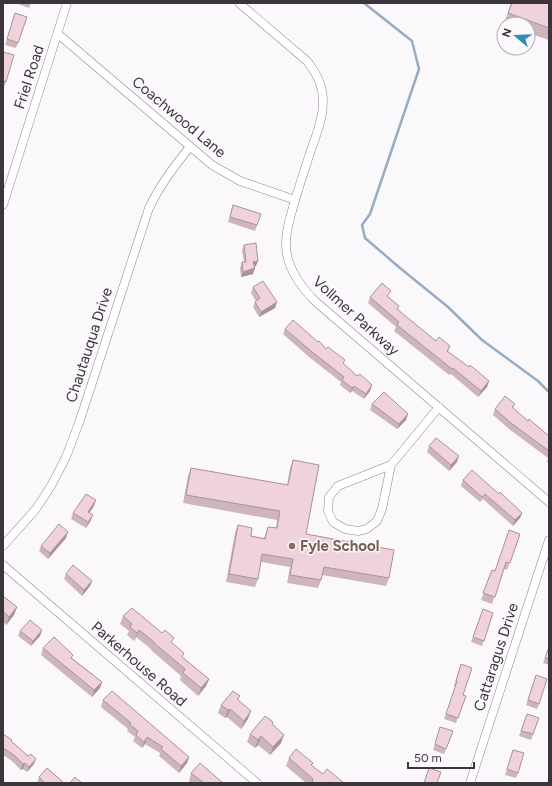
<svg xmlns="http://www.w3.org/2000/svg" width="552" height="786" font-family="Figtree,sans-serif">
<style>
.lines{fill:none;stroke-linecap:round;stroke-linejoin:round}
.stream{stroke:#96acc4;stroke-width:2.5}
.minor-casing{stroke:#908093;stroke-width:9}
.minor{stroke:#fff;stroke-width:8}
.wall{fill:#ceb5bc}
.shaded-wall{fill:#a79399}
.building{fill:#efd2db;stroke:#a79399}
.education-dot{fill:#8d6e63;stroke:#fbf8fc;stroke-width:1.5}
.labels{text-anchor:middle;stroke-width:3;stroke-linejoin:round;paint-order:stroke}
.street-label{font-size:15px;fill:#3c353d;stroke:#fbf8fc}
.education-label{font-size:15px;font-weight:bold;fill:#785e54;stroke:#fbf8fc;text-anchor:start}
</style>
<rect width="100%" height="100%" fill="#fbf8fc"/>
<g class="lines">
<path class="stream" d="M364,3L412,41L419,69L370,214L362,225L365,238L400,268L448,307L482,340L538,381L549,392"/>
<g class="minor-casing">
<path id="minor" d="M239,3L307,61C314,71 320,79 322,91C326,112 317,133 310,153C304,172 297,192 292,211C287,228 283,246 289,262C294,278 304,290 316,302L549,502
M58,34L212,165L240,181L295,200
M3,205L67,3
M391,465L382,509L377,521L367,529L358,531L345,529L333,522L328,511L329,497L338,486L391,465L439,407
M3,546L35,510L44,497L52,484L66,457L80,420L149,208C160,185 174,166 190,147
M3,565L257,783
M470,783L549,540"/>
</g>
<use href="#minor" class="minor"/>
</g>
<path class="wall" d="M18,3H31L29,8L18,4Z
M510,3H549V40L528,33V24H504L511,3Z
M15,13L27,17L16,48L5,45Z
M3,52L6,82L4,87H3Z
M233,205L261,214L255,231L228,222Z
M244,245L256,266L254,267L255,268L253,274L241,277L240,268L242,262H244L242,250Z
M253,287L275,308L259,317L253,307L255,302L256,301L251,293Z
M370,297H389L398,310L436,341L450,346L448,352L489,381L487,387L478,397L451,374L449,375L394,331L396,327L368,303Z
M285,329L318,342L326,349L357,376L372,385L370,391L364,399L352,391L350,393L340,385L341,382L309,357L283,334Z
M372,404L408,414L406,420L397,429L370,410Z
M515,404L513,408L528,421L549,436V463L547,462L548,458L509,429L493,415L495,409Z
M429,446L457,462L449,471L427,452Z
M293,460L306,534L389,578L386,586L322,575L321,580L318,588L287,583L290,567L261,562L258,579L255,587L226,582L235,533L238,525L251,536L264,538L268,527L276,528L277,520L183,503L188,476L191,468L287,485L290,468Z
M463,480L522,513L520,518L513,526L483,499L480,502L461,486Z
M94,506L89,513L91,520L86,528L71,519L73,513Z
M520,534L507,570L504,569L492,604L481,600L492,570L495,571Z
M66,538L48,559L39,551L41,546Z
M66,574L92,581L90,586L82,596L64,579Z
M3,596L17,607L14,615L6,625L3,622Z
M483,609L493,613L482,646L471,642Z
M123,616L172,643L183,658L209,679L206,686L198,696L180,680L181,676L151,650V649L136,637L134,641L127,635L129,631L120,624Z
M42,630L40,636L31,646L18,636L20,631Z
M549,646V665L543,663Z
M43,648L72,658L102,682L100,688L92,697L41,655Z
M461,664L463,695L466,696L456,723L444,719L456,687L454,686Z
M534,681L539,704L537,709L526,705Z
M240,696L238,700L248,719L241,729L227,717L225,718L218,713L221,705Z
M103,700L189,757L187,763L179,773L159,756L160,753L145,744L142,748L133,741L135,737L127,731L128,729L101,707Z
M527,714L539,718L531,740L519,736Z
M272,724L281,743L270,755L258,745L255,748L247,742L250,734Z
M440,727L453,731L444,754L433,750Z
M3,734L34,764L27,772L23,769L21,770L12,761L3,755Z
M513,750L518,773L516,778L505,775Z
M289,758L313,763L312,766L323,774L344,783H306L286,766Z
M191,773L223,783H191L189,781Z
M39,777L63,783H37Z"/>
<path class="shaded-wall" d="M258,261L256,266L251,267L253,262Z
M255,268L253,274L241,277L243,272Z
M277,302L275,308L259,317L261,312Z
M489,381L487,387L478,397L481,391Z
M372,385L370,391L364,399L366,394Z
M354,386L352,391L350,393L352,388Z
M408,414L406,420L397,429L399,424Z
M459,456L457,462L449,471L451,465Z
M96,500L94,506L86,518L88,512Z
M522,513L520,518L513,526L515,520Z
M93,515L91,520L86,528L88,522Z
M68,532L66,538L48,559L50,553Z
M92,581L90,586L82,596L84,590Z
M17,607L14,615L6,625L9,617Z
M42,630L40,636L31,646L33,641Z
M139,630L136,637L134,641L137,633Z
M209,679L206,686L198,696L201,688Z
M102,682L100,688L92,697L94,690Z
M230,709L227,717L225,718L228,710Z
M251,711L248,719L241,729L244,721Z
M284,735L281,743L270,755L273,747Z
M261,736L258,745L255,748L258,740Z
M147,737L145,744L142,748L144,742Z
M189,757L187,763L179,773L181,766Z
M36,759L34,764L27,772L29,767Z
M25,763L23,769L21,770L23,764Z"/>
<path class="building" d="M512,3H549V28L508,13Z
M15,13L27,17L18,43L7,39Z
M3,52L14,55L6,82L3,81Z
M233,205L261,214L257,225L230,217Z
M256,243L258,261L253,262L255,268L243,272L242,262H246L244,245Z
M263,281L277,302L261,312L255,302L260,298L253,287Z
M382,283L391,291L387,296L399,306L397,309L436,341L439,337L450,346L447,351L469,367L470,365L489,381L481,391L453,368L452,369L397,325L399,322L370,297Z
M293,320L318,342L319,341L326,349L328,347L345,360L343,363L357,376L360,374L372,385L366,394L354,386L352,388L342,380L344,377L311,351L285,329Z
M384,392L408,414L399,424L372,404Z
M505,396L515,404L512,407L528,421L529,419L549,436V451L511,423L495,409Z
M436,438L459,456L451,465L429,446Z
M293,460L319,465L306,534L394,550L389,578L324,567L321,580L290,575L293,559L262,554L258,579L229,574L238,525L252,528L251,536L265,539L268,527L277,528L280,511L186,495L191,468L288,485Z
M472,470L499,494L500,492L522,513L515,520L485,494L482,497L463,480Z
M86,494L96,500L88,512L93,515L88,522L73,513Z
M59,524L68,532L50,553L41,546Z
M509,530L520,534L510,563L506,562L495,597L483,593L492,570L495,571Z
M73,565L92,581L84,590L66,574Z
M3,596L17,607L9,617L3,611Z
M132,608L162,633L165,630L174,638L171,642L184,653L182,657L209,679L201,688L183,673L185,669L154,643V642L139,630L137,633L130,627L132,624L123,616Z
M483,609L493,613L484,641L473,637Z
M30,620L42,630L33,641L20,631Z
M54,637L73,655L71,658L102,682L94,690L43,648Z
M549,647V659L545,658Z
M461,664L472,668L463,695L466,696L458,718L446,714L457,681H456Z
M536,675L547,679L539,704L528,700Z
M112,691L189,757L181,766L161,749L163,747L147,737L144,742L136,735L138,731L129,724L131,723L103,700Z
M233,691L240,696L237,699L251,711L244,721L230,709L228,710L221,705Z
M527,714L539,718L533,734L521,731Z
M265,716L273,722L272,724L284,735L273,747L261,736L258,740L250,734Z
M440,727L453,731L446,749L435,744Z
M3,734L12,740L11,741L28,756L31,754L36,759L29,767L25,763L23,764L14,755L3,748Z
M296,749L313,763L311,765L323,774L327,769L344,783H314L312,781L313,779L289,758Z
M513,750L524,753L518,773L507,769Z
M200,763L223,783H204L191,773Z
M47,768L63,782V783H45L39,777Z
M429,768L441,772L437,783H424Z
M75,777L82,783H70Z"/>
<circle class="education-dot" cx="292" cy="546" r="4"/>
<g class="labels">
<g class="street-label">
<text transform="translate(29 77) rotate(-72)" y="5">Friel Road</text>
<text transform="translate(179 117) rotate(40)" y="5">Coachwood Lane</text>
<text transform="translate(356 316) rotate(42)" y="5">Vollmer Parkway</text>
<text transform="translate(89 345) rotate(-72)" y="5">Chautauqua Drive</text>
<text transform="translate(496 657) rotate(-72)" y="5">Cattaragus Drive</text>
<text transform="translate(139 664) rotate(41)" y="5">Parkerhouse Road</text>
</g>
<g class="education-label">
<text x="300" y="551">Fyle School</text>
</g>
</g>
<rect width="552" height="786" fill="none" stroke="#3c353d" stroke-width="8"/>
<g transform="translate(516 36) rotate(289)"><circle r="19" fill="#fbf8fc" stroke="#afaab0"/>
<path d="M0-3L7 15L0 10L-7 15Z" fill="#3588b8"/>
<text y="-6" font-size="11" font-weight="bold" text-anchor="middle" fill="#3c353d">N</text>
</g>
<path d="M408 762v6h66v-6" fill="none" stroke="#3c353d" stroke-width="2"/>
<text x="414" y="762" font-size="12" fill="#3c353d" stroke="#fbf8fc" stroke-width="3" paint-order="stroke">50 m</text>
</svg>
